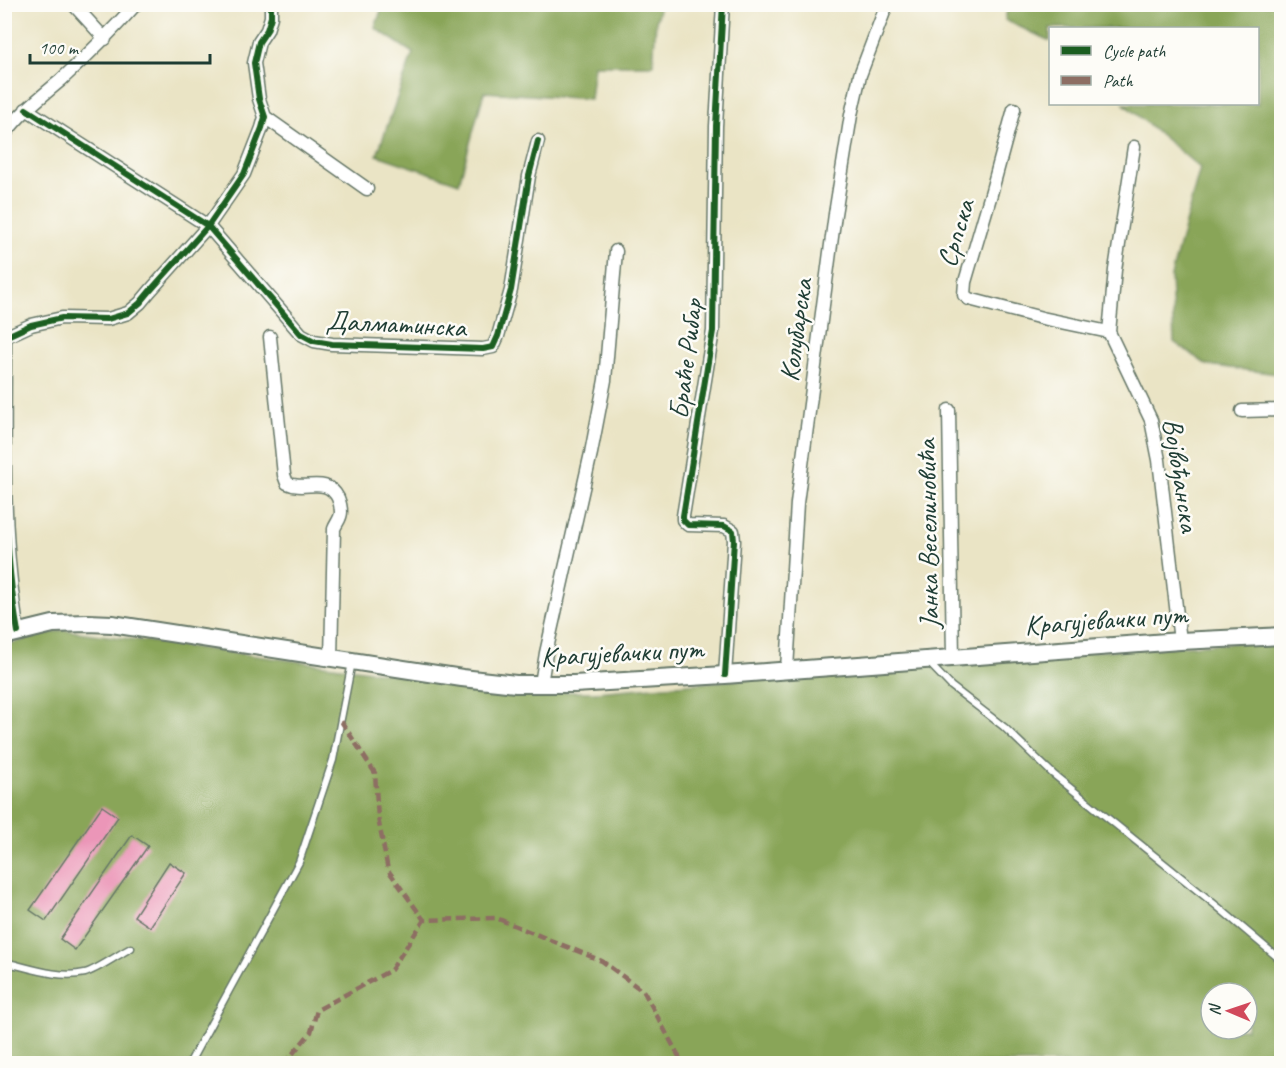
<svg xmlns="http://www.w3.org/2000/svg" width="1286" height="1068" font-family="Caveat,sans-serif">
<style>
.forest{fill:#89a558;stroke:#547146;stroke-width:1.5;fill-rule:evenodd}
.building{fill:#eb96b8}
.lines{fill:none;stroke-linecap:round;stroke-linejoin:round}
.lane-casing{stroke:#667767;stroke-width:9}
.street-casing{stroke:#667767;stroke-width:15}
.secondary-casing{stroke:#667767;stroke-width:20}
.lane{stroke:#fff;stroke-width:6}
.street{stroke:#fff;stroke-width:12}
.secondary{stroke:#fff;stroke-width:16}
.quiet{stroke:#8d6e63;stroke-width:4.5;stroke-dasharray:9 4.5;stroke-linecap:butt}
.cycleway-casing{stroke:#fdfcf7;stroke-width:10}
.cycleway{stroke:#1b5e20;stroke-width:6}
.labels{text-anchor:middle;stroke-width:5;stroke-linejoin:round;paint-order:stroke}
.street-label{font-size:28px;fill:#1f3d34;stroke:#fdfcf7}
</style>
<rect width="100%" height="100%" fill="#fdfcf7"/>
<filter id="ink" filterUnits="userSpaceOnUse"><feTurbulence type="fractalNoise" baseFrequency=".0167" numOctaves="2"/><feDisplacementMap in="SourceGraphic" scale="12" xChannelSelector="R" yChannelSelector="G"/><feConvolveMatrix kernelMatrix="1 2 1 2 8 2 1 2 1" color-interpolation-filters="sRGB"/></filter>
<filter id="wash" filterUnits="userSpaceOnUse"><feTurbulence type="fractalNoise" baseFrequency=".008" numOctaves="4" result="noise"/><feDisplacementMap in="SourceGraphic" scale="24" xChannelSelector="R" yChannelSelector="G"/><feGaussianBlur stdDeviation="1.35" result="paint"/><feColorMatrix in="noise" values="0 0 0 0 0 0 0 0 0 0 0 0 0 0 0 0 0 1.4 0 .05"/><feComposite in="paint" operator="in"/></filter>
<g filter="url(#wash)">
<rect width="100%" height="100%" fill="#eae4c5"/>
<path class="forest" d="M383,5V4L660,5L656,21L653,65H594L590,99L484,92L459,183L377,155L413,53L375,28Z
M1008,5H1281L1282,313L1271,315L1277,374L1207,365L1174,342L1171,276L1200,168L1124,104H1258V28H1050V41L1005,20Z
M63,630L529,692H596L991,658L1281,640V1063L5,1064V645ZM1211,993H1247V1029H1211Z"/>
<g id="blocks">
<path class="building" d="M102,806L118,817L46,921L30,910Z
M132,835L148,846L75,950L60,939Z
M169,862L186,873L150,927L134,916Z"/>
</g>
</g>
<g filter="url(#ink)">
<use href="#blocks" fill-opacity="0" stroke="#667767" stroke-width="1.5"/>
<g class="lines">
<g class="lane-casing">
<path id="lane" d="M928,662L951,686L1004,727L1053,774L1218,907L1282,961
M4,962C30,968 59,979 85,973C97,970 119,954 131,948
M189,1064L299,862L333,760L352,662"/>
</g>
<g class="street-casing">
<path id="street" d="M73,4L105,39
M723,4L716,126L713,331L683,516V520L688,525L724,526L733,531L734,541L725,675
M26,109L208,226L301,334L314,341L332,344L483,349L493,347L498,336L511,290L529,176L538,141
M1014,109L991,194L965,282L964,295L969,299L1042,318L1109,332
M265,117L367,189
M4,135C20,113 41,97 61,80C87,56 112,31 136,4
M1134,147L1115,270L1109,332L1151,420L1159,460L1180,641
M270,337L284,475L287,483C305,492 326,475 338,498C340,503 341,507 341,512C341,519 336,523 334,529L331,658
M949,410L953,657
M1242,411L1282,410
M18,632C1,535 5,435 5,337L31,325L62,318L108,319L128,313L140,303L150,291L208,226L244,174L262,128L265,117L259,99L254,63L259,42L267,30L271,17V4
M787,669L797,503L835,214L851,115L860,75L887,4
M541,684L546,653L591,453L605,380L616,251"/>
</g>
<g class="secondary-casing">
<path id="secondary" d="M4,636L53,624L88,623L112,624L462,678L516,684H574L725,675L1180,641L1282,636"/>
</g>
<use href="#lane" class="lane"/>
<use href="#street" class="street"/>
<use href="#secondary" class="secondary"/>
<path class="quiet" d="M341,721L375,773L378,818L388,870L424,920L496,918L602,961L644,992L683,1064
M284,1064L311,1032L317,1010L391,970L424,920"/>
<g class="cycleway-casing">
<path id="cycleway" d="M723,4L716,126L713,331L683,516V520L688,525L724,526L733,531L734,541L725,675
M26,109L208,226L301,334L314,341L332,344L483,349L493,347L498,336L511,290L529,176L538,141
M18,632C1,535 5,435 5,337L31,325L62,318L108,319L128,313L140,303L150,291L208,226L244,174L262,128L265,117L259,99L254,63L259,42L267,30L271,17V4"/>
</g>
<use href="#cycleway" class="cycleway"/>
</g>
</g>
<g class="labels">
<g class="street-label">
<text transform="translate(955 233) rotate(-73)" y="10">Српска</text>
<text transform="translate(396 323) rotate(3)" y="10">Далматинска</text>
<text transform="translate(795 330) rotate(-82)" y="10">Колубарска</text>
<text transform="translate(685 359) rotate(-83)" y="10">Браће Рибар</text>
<text transform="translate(1182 475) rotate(81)" y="10">Војвођанска</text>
<text transform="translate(927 534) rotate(-91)" y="10">Јанка Веселиновића</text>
<text transform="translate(1106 619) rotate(-4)" y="10">Крагујевачки пут</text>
<text transform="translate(622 652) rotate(-3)" y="10">Крагујевачки пут</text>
</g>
</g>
<rect width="1286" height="1068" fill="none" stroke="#fdfcf7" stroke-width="24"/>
<rect x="1049" y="27" width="210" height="78" fill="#fdfcf7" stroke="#a4b0a9" stroke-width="1.5"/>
<rect x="1061" y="46" width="30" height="9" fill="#1b5e20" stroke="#a4b0a9" stroke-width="1.5"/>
<text x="1103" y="57" font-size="18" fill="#1f3d34">Cycle path</text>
<rect x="1061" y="76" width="30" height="9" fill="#8d6e63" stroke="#a4b0a9" stroke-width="1.5"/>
<text x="1103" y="87" font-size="18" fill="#1f3d34">Path</text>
<g transform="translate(1229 1011) rotate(272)"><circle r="28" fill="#fdfcf7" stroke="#a4b0a9" stroke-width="1.5"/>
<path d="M0-4.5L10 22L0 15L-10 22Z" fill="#d1495b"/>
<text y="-9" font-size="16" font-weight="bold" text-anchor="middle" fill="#1f3d34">N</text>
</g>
<path d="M30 54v9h180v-9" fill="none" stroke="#1f3d34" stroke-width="3"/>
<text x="39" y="54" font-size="18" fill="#1f3d34" stroke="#fdfcf7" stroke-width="4.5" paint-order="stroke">100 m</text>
</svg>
